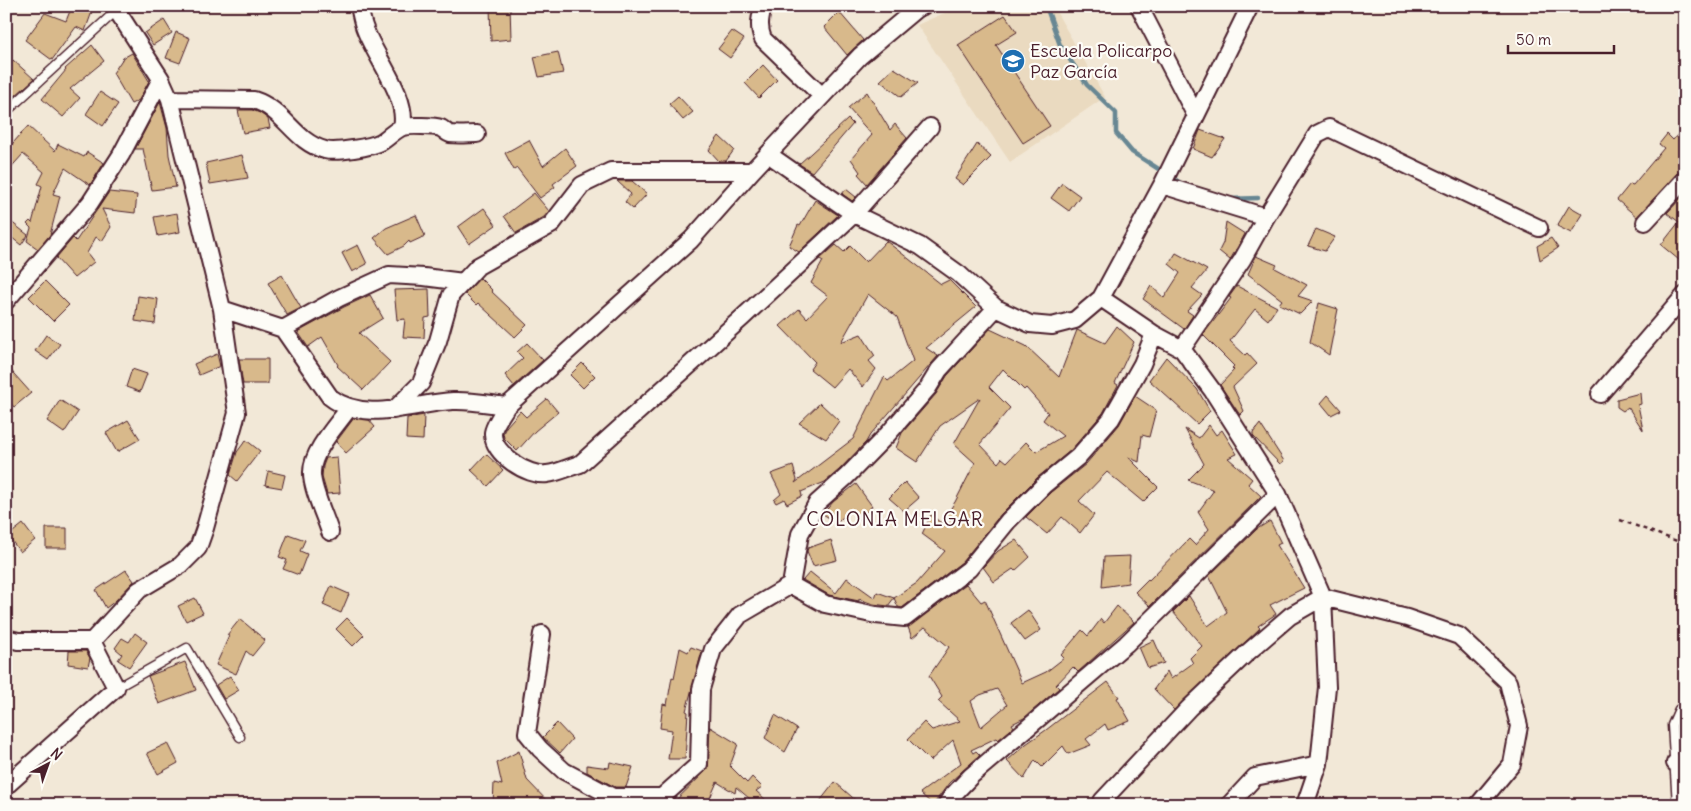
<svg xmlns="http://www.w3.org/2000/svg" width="1691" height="811" font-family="Delius,sans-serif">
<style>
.built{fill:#eadac0}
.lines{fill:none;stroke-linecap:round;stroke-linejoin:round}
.stream{stroke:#688793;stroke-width:4.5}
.building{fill:#d8b98b;stroke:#4a1f2b;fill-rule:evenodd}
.service-casing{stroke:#4a1f2b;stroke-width:11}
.minor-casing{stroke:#4a1f2b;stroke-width:20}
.path{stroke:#4a1f2b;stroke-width:2.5;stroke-dasharray:4 4;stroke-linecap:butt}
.service{stroke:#fdfcf7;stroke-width:8}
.minor{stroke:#fdfcf7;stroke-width:16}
.labels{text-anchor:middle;stroke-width:4.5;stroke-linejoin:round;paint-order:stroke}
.poi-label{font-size:18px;fill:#4a1f2b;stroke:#fdfcf7;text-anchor:start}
.neighbourhood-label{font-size:19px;letter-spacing:1px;fill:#4a1f2b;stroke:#fdfcf7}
</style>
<rect width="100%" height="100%" fill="#f2e8d7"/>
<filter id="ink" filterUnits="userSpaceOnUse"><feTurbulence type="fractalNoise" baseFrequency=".02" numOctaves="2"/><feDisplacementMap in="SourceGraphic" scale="10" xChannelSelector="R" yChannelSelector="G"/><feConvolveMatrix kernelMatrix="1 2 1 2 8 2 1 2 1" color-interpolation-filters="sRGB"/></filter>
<g filter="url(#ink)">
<path class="built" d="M966,6H1053L1105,97L1010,162L917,25L942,14Z"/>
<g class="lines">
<path class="stream" d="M1046,6L1060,45L1087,85L1116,113V133L1132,152L1182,184
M1229,199L1258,198"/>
</g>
<path class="building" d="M72,6H85L93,9L85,31L76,27L52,60L25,40L45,13L66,21Z
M490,6H510L511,39L491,41Z
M839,12L863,40L847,55L824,27Z
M1005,15L1017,32L996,45L1050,126L1023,143L958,45Z
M164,20L172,33L153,45L145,33Z
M732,31L744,39L730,58L718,49Z
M176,32L190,38L180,63L166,58Z
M92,45L104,61L70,89L80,98L63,117L42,99L66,70L65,69Z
M558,52L563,73L539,77L534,57Z
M132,53L149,81L139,100L131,104L113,73L123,58Z
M13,60L34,79L15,96L6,88V68Z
M763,65L777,80L759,98L745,83Z
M894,68L918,83L901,97L880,81Z
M100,92L118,104L103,126L86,114Z
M867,92L890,130L895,124L907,138L867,184L858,174L860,172L851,159L872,135L848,108Z
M678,96L693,112L683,120L669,104Z
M160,102L167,128L169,155L176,187L152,190L143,149H135Z
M238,110H252L260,113L268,119L270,128L243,133Z
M848,119L853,124L812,172L799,164Z
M28,126L55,151L58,144L84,157L87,152L104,163L90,185L65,168L53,194L60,196L50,235L38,249L27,241L31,228L27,224L30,221L32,223L42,186L38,184L44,172L23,154L6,173V151Z
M1685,126V169L1678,172L1637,217L1617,200L1630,184L1633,185L1664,148L1659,144L1667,134L1673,140Z
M1200,130L1225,139L1212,157L1193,149Z
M719,136L734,150L726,161H719L709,150Z
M529,140L543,166L565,148L577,166L553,184L555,187L540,198L517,168L514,170L505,153Z
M977,144L991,157L963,185L955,179Z
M242,155L248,178L210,184L206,163Z
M617,181H632L647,194L633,209L625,202L631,194Z
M1062,183L1080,196L1069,211L1051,198Z
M846,189L856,197L852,201L842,194Z
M109,192L137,195L135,213L102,209L111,227L102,241L96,237L87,253L94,262L74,278L56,258L73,238L76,241Z
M534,193L549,211L544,217L516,233L504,216Z
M1685,194V265L1661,245L1679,222L1667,213Z
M815,200L838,215L799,252L789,246L798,225L800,226Z
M1569,206L1583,214L1571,233L1557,226Z
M484,208L496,225L469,244L458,227Z
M177,213L180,232L158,236L154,217Z
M416,215L425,236L410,243L409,241L404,246L388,254L374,238L386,228Z
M6,218L28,235L21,245L6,233Z
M1226,222L1245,234L1230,260L1219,251L1223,243Z
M1316,229L1335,237L1325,251L1308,246Z
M1551,238L1558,248L1540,260L1537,246Z
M886,241L941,284L949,280L976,307L926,348L938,356L870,435L866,442L839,470L825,482L801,492L802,496L787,504L784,499L776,503L774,500L781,494L771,474L793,466L797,480L795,483L853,439L884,377L888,381L913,361L897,317L868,294L841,342L861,334L875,356L869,361L876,369L863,387L848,369L832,387L810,369L815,362L780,326L799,309L807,318L828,296L811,283L823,261L820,259L836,245L844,252L850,246L866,262Z
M358,245L367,264L352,272L342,253Z
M1176,253L1207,270L1192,288L1202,295L1187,311L1193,315L1184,329L1143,299L1151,286L1164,298L1180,273L1169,264Z
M1256,256L1277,265L1275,268L1307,285L1298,296L1313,301L1300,314L1279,304L1282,300L1248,274Z
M282,275L301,308L287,315L268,283Z
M480,278L492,290L491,291L527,325L515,337L478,303L476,305L465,294Z
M45,281L69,305L53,321L29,297Z
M1237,286L1277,307L1268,320L1255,309L1230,341L1245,355L1247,353L1257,364L1233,387L1244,411L1240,415L1220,385L1234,370L1232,368L1234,366L1203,335L1231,298L1229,297Z
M429,289L430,317L425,318L424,338L403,337L405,319L397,320L394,290Z
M370,295L383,318L359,333L390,362L363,390L337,366L338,365L322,337L308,347L298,332L344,307Z
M138,296L158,299L155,324L135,321Z
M1319,303L1338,309L1329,355L1310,342Z
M1117,326L1134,342L1115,383L1118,385L1103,413L1071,450L1037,478L1001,514L962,562L902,608L898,607L894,598L917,583L945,551L922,534L931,515L941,523L955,502L975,463L954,444L980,398L940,426L917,462L896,448L902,433L936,394L947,376L990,329L1026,346L1059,377L1077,330L1105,343ZM1003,369L1024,390L1026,388L1048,413L1043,420L1063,436L1036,452L1026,442L1007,462L1002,458L998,463L980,444L1010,408L989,387Z
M46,335L60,344L48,360L35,351Z
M527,343L543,360L514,386L505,375L523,358L517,352Z
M217,354L220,366L199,375L194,364Z
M1166,357L1197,389L1210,411L1197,424L1149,380Z
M239,359H268V384H243Z
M582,363L595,376L583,388L570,375Z
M6,365L31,393L14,407L6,398Z
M132,369L147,374L140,392L126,387Z
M1640,393L1641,404L1638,405L1643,430L1628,407L1623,411L1617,407V399Z
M1328,395L1341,410L1331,415L1321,403Z
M1135,396L1156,410L1149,437L1142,435L1139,462L1128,457L1158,487L1143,502L1107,472L1079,501L1094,515L1080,533L1062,517L1047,534L1026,517L1051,492L1086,464L1119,425Z
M547,399L558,412L535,431L517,451L504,438L503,433L506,427L520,411L526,417Z
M60,400L78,412L64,433L47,421Z
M820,403L839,421L826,439L799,423Z
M424,415L423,440L406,439L407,418Z
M354,418L369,420L375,427L346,453L336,442Z
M128,420L140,439L117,452L106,433Z
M1260,424L1284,461L1280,464L1253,436V433Z
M1209,425L1216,435L1222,430L1237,454L1228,458L1252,479L1248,484L1261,496L1150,606L1135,592L1148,579L1149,580L1189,539L1195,545L1209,529L1198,512L1214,490L1188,480L1204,464L1185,429L1199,438Z
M246,440L260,451L237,481L230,475L237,452Z
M486,454L503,470L488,486L471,470Z
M337,457L340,493L327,494L322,477L323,466L326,458Z
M268,471L285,475L282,488L265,485Z
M905,482L919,498L904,511L889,498Z
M856,484L872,506L858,521L851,509L837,523L823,514L833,502Z
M1270,521L1281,543L1277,545L1304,588L1270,605L1276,614L1258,626L1260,628L1174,710L1154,689L1167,671L1171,679L1193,663L1190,658L1202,646L1173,612L1189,596L1208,626L1227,612L1209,576L1257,529Z
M23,524L35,540L20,552L8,536Z
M46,528H67V548H46Z
M288,534L305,540L300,551L307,554L299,575L283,569L287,560L279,557Z
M831,540L837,560L813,566L807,551L808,548Z
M1016,540L1030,557L1015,571L1013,569L994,582L983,567L998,551Z
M1130,556L1128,583L1102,587L1104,557Z
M126,570L134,581L115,601L106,608L96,590Z
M810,572L836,593L847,578L875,598L877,592L894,598L888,606L873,604L859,599V601L829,595L803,580Z
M966,584L981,602L985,600L1022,683L1046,672L1064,658L1061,655L1082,630L1088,636L1101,619L1104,623L1117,606L1134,622L1078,672L1073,667L1056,685L1059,688L1024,718L1012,724L1014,727L998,740L996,738L971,750L973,753L976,751L980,755L949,783L933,805L920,793L961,763L953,740L930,761L908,739L924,722L932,730L960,721L938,701L942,697L929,676L949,647L925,627L912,638L908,627ZM997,689L1007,705L981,727L971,701L980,695Z
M331,586L349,594L341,613L323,605Z
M195,598L203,613L186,621L178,606Z
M1028,610L1041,630L1025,641L1011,623Z
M347,618L364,635L353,646L336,629Z
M240,619L265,640L252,656L246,651L236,674L216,665L229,636L227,635Z
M135,633L147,642L129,667L118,660L122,654L115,648L122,638L129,642Z
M1154,640L1164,663L1148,668L1139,647Z
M691,647L702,651L686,711L688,712L685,759H668L672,730L660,728L663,704L667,705L672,677L674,678L680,648L688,652Z
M69,651H86L90,658L88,667L68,664Z
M185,662L196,690L159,704L148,676Z
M230,676L239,690L224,699L216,685Z
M1108,682L1119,697L1117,698L1130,721L1108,730L1105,724L1086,739L1091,745L1068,754L1063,746L1042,767L1035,760L1024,779L1007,761L1026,744L1046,730Z
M775,715L797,729L785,752L765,738Z
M557,723L572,739L560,753L543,737Z
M710,727L738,744L730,766L747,783L752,777L762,787L756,791L765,799L759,805H757L736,787L735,793L717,782L707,805H671L708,769Z
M168,743L178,763L158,774L147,753Z
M519,751L527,780L551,805H493L494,783L502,785L497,763Z
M610,762L633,767L626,787H615L587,772V765L609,768Z
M835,782L861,805H817Z"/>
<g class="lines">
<g class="service-casing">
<path id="service" d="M6,112L117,10
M116,688L187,648L240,737
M1677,805L1672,725L1679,709"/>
</g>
<g class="minor-casing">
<path id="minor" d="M359,6C361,14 362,22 365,29C375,57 409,98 402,127
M763,6C760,19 758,26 763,39L822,96
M1139,6L1196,116
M170,99L254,100C285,110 294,142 325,150C335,153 372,147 381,142C388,138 396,129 403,127C409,125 435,126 441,128C444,130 447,133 450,134C459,135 469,134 477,134
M768,154L854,214L920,246L959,274L996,308L1030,324L1052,326L1075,320L1101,298L1163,183L1250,6
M1162,185L1266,217
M1645,222L1685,179
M1101,298L1154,334L1182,349L1212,390L1278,494L1323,597L1327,687L1319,764L1305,805
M6,301L90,203L121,155L161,79
M222,309L283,329L330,397C364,424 414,403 453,401C470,400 489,404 507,406L691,240L752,171L860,56L916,9L923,6
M283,329L339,298L389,275L424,277L463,282
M1182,349L1242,260L1266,217L1317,134L1329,128L1539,228
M1600,394L1685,295
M507,406C503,412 493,427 493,433C492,454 528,477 547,474C558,473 569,467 580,464L743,317L854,214L930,127
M394,410L421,383L438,341L451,295L478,266L551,225L582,185L611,171H752
M330,532C325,516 311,487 312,472C312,451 337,425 349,408
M791,585L825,604L876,615L905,618L969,569L1008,521L1044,485L1078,457L1111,419L1142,364L1154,334
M542,634L527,733L540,749L564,771L613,797H662
M6,638L18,641H92L139,590L181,565L198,548L205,528L237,413L222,309L170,99L161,79L114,6
M1675,763L1685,766
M6,786L116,688L92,641
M1102,801L1189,708L1247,653L1290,616L1323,597L1407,618L1459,636L1508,682L1519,726L1512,764L1478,805
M653,805L699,764L701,689L713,649L740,615L791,585L800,534L817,503L846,477L888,434L928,388L939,370L996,308
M946,805L952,796L971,776L1126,644L1278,494
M1229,805L1255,777L1319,764"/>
</g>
<path class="path" d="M1620,520L1685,544"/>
<use href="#service" class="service"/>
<use href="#minor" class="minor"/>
</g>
</g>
<defs>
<g id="school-disc" transform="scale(1.25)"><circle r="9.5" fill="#1f6fb2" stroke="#fdfcf7"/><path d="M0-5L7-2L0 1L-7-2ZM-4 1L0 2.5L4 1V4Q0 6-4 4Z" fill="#fff"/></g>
</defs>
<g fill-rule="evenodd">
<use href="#school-disc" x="1013" y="61"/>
</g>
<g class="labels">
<g class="poi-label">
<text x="1030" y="57">Escuela Policarpo<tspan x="1030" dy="21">Paz García</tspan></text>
</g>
<g class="neighbourhood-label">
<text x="895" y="526">COLONIA MELGAR</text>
</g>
</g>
<rect width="1691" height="811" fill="none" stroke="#fdfcf7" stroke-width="25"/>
<rect x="12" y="12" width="1666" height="786" fill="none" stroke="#4a1f2b" stroke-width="2" filter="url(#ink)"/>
<g transform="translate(48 764) rotate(41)" stroke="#fdfcf7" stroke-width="4" paint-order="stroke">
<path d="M0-4L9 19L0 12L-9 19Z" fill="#4a1f2b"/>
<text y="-8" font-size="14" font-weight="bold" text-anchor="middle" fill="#4a1f2b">N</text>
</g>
<path d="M1508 45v8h106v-8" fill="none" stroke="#4a1f2b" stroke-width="2.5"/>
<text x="1516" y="45" font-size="15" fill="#4a1f2b" stroke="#fdfcf7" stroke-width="4" paint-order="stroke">50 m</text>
</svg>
